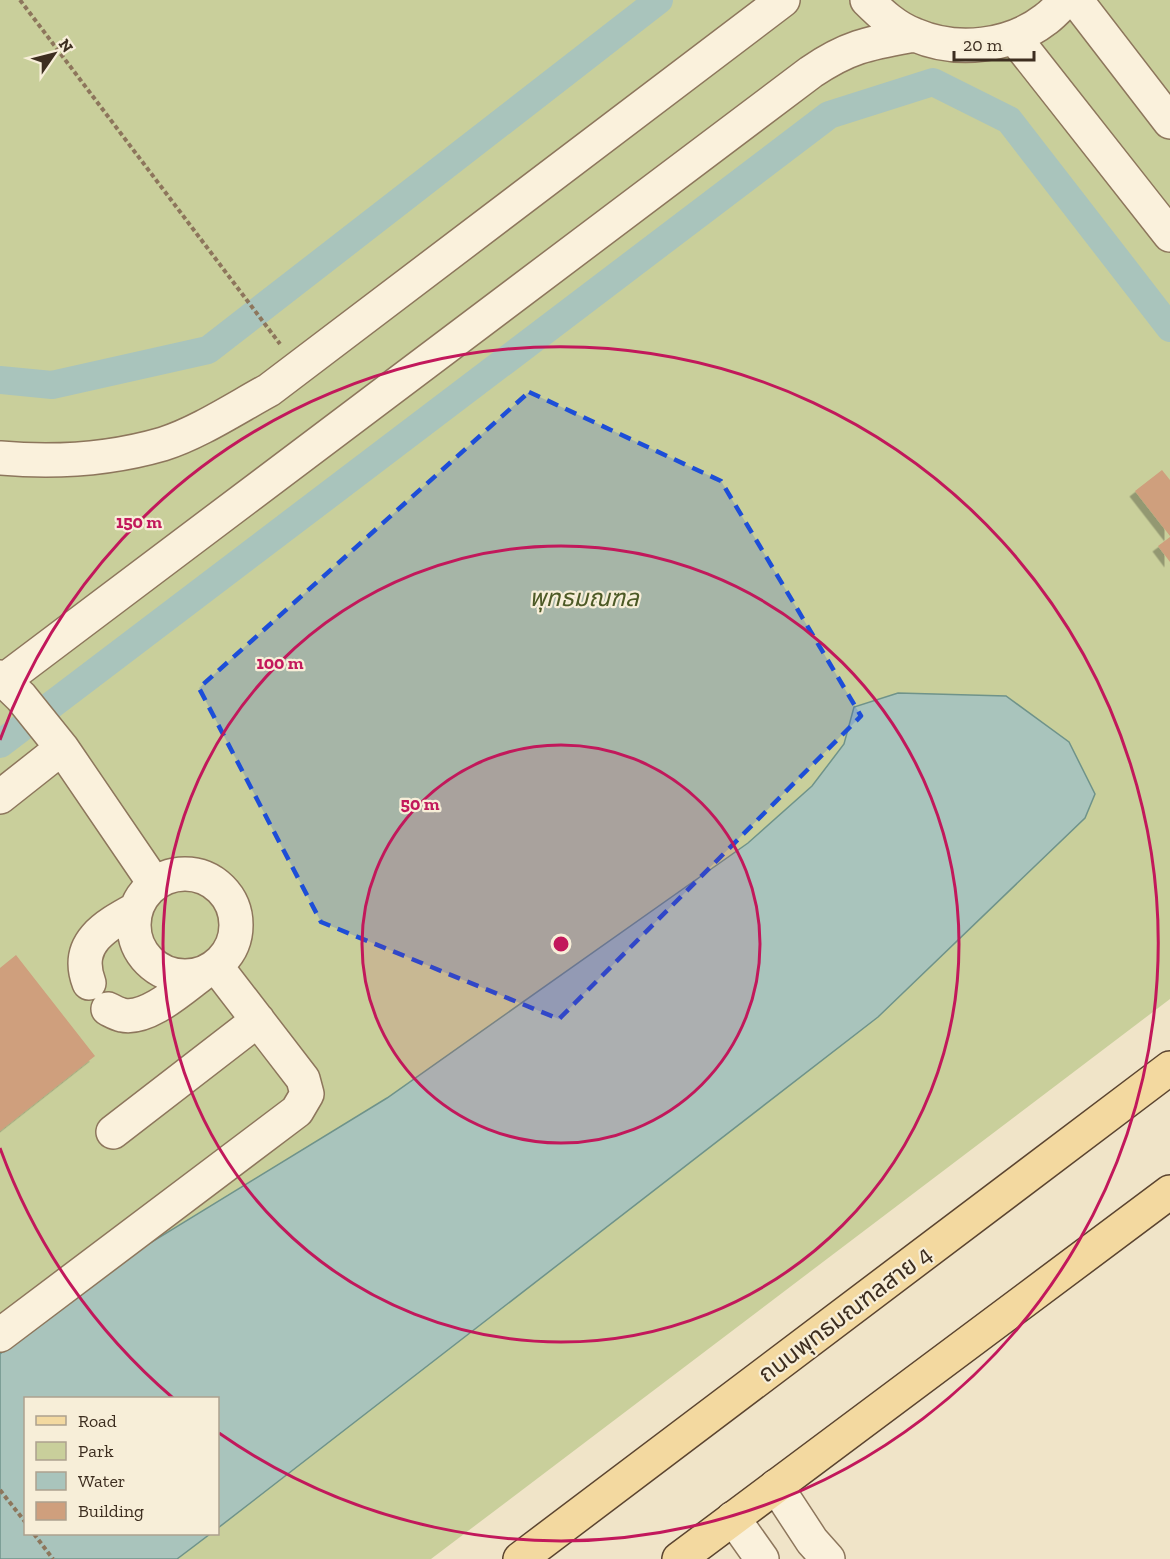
<svg xmlns="http://www.w3.org/2000/svg" width="1170" height="1559" font-family="'Zilla Slab','Noto Sans Thai',serif">
<style>
.green{fill:#c9cf9b;fill-rule:evenodd}
.water{fill:#a9c4bc;stroke:#6f938a;stroke-width:1.5}
.lines{fill:none;stroke-linecap:round;stroke-linejoin:round}
.canal{stroke:#a9c4bc;stroke-width:28}
.building{fill:#cf9f7d;filter:url(#shadow)}
.minor-casing{stroke:#8d765c;stroke-width:36}
.major-casing{stroke:#5b4430;stroke-width:36}
.path{stroke:#8d765c;stroke-width:4;stroke-dasharray:4.5 3;stroke-linecap:butt}
.minor{stroke:#faf1dc;stroke-width:33}
.major{stroke:#f3d9a0;stroke-width:33}
.marked{fill:#1d4ed8;fill-opacity:0.2;stroke:#1d4ed8;stroke-width:4.5;stroke-dasharray:12 8;stroke-linejoin:round}
.ring{fill:none;stroke:#c2185b;stroke-width:3}
.labels{text-anchor:middle;stroke-width:4.5;stroke-linejoin:round;paint-order:stroke}
.park-label{font-size:24px;font-style:italic;fill:#4d5a26;stroke:#f7eed8}
.street-label{font-size:24px;fill:#3d2e20;stroke:#f7eed8}
.centre{fill:#c2185b;stroke:#f7eed8;stroke-width:3}
.ring-label{font-size:18px;text-anchor:middle;font-weight:bold;fill:#c2185b;stroke:#f7eed8;stroke-width:4.5;stroke-linejoin:round;paint-order:stroke}
</style>
<defs>
<filter id="shadow"><feDropShadow dx="-5.5" dy="5.5" stdDeviation="0" flood-color="#0004"/></filter>
</defs>
<rect width="100%" height="100%" fill="#f0e4c8"/>
<path class="green" d="M0,0H1170V999L431,1559H0ZM26,1398H218V1534H26Z"/>
<path class="water" d="M898,693L1006,696L1069,742L1095,794L1085,818L878,1017L218,1528V1398H26V1534H210L177,1559H0V1354L132,1254L387,1098L748,843L812,786L844,744L854,707Z"/>
<g class="lines">
<path class="canal" d="M0,380L52,385L208,350L659,0
M0,744L829,115L933,82L1009,120L1170,328"/>
</g>
<path class="building" d="M1162,470L1170,480V536L1135,491Z
M1170,537V562L1158,546Z
M16,955L95,1056L0,1131V968Z"/>
<g class="lines">
<g class="minor-casing">
<path id="minor" d="M867,0C881,14 896,28 915,35C957,53 1010,47 1046,19C1053,14 1060,6 1066,0
M1076,0L1170,122
M1014,37L1170,235
M0,458C56,463 108,460 163,444C198,433 236,408 269,390L783,0
M0,677L21,697L62,748L154,883
M3,681L811,72C849,46 870,43 914,35
M0,797L62,748
M134 925a51 51 0 1 1 102 0a51 51 0 1 1-102 0Z
M89,983C74,943 105,926 136,909
M108,1009C112,1011 117,1014 122,1015C147,1021 183,988 202,974
M113,1132L258,1020
M0,1335L297,1111L307,1094L303,1079L216,966
M776,1486L812,1541L828,1559
M733,1518L762,1559"/>
</g>
<g class="major-casing">
<path id="major" d="M520,1559L1170,1068
M679,1559L1170,1192"/>
</g>
<path class="path" d="M20,0L280,344
M0,1490L26,1523
M34,1534L53,1559"/>
<use href="#minor" class="minor"/>
<use href="#major" class="major"/>
</g>
<path class="marked" d="M529,392L721,481L861,716L559,1019L321,922L199,688Z"/>
<circle cx="561" cy="944" r="199" fill="#c2185b" fill-opacity=".12"/>
<g class="ring">
<circle cx="561" cy="944" r="199"/>
<circle cx="561" cy="944" r="398"/>
<path d="M173 1398A597 597 0 0 1 0 1148M0 740A597 597 0 1 1 219 1433"/>
</g>
<g class="labels">
<g class="park-label">
<text x="584" y="606">พุทธมณฑล</text>
</g>
<g class="street-label">
<text transform="translate(845 1314) rotate(-37)" y="8">ถนนพุทธมณฑลสาย 4</text>
</g>
</g>
<circle cx="561" cy="944" r="9" class="centre"/>
<g class="ring-label">
<text x="139" y="528">150 m</text>
<text x="280" y="669">100 m</text>
<text x="420" y="810">50 m</text>
</g>
<rect x="24" y="1397" width="195" height="138" fill="#f7eed8" stroke="#ada18e" stroke-width="1.5"/>
<rect x="36" y="1416" width="30" height="9" fill="#f3d9a0" stroke="#ada18e" stroke-width="1.5"/>
<text x="78" y="1427" font-size="18" fill="#3d2e20">Road</text>
<rect x="36" y="1442" width="30" height="18" fill="#c9cf9b" stroke="#ada18e" stroke-width="1.5"/>
<text x="78" y="1457" font-size="18" fill="#3d2e20">Park</text>
<rect x="36" y="1472" width="30" height="18" fill="#a9c4bc" stroke="#ada18e" stroke-width="1.5"/>
<text x="78" y="1487" font-size="18" fill="#3d2e20">Water</text>
<rect x="36" y="1502" width="30" height="18" fill="#cf9f7d" stroke="#ada18e" stroke-width="1.5"/>
<text x="78" y="1517" font-size="18" fill="#3d2e20">Building</text>
<g transform="translate(54 54) rotate(55)" stroke="#f7eed8" stroke-width="4.5" paint-order="stroke">
<path d="M0-4.5L10 22L0 15L-10 22Z" fill="#3d2e20"/>
<text y="-9" font-size="16" font-weight="bold" text-anchor="middle" fill="#3d2e20">N</text>
</g>
<path d="M954 51v9h80v-9" fill="none" stroke="#3d2e20" stroke-width="3"/>
<text x="963" y="51" font-size="18" fill="#3d2e20" stroke="#f7eed8" stroke-width="4.5" paint-order="stroke">20 m</text>
</svg>
